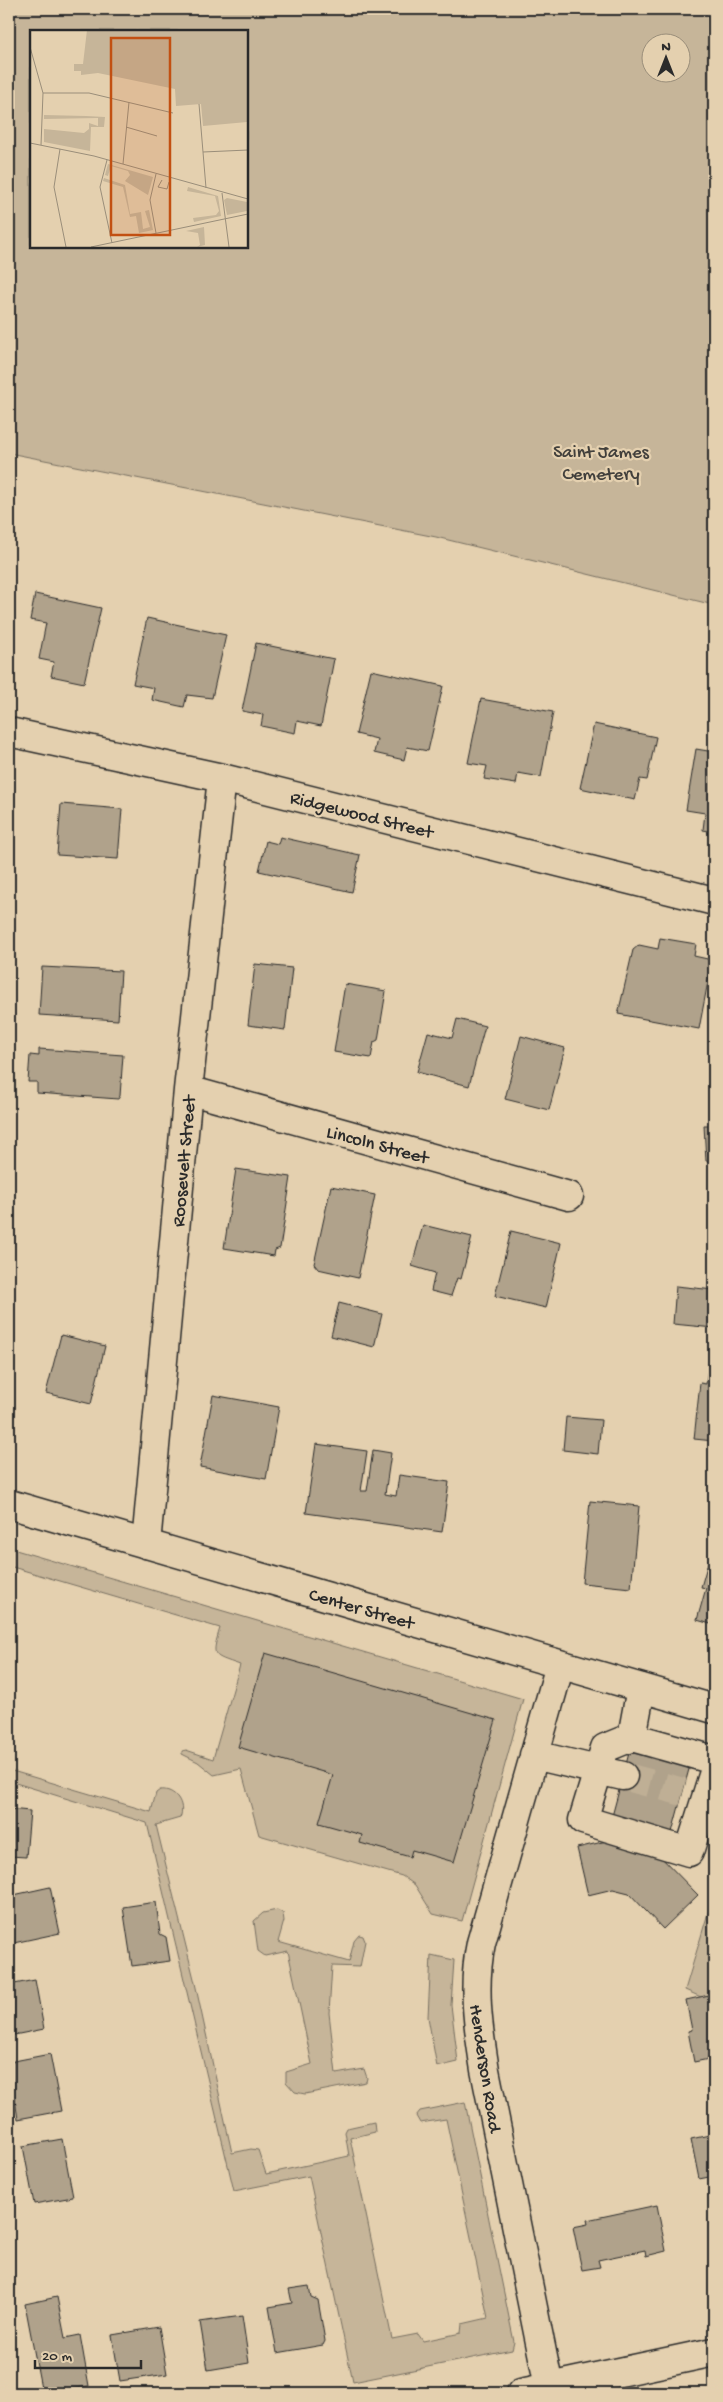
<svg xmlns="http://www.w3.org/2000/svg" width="723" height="2402" font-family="'Gochi Hand',sans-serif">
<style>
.green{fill:#c6b599;stroke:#787062;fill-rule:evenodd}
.building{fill:#b0a28b;stroke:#2b2b2b}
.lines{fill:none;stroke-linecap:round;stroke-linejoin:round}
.minor-tunnel{stroke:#bfaf95;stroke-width:28;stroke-dasharray:28 14;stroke-linecap:butt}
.minor-casing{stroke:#2b2b2b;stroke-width:31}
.major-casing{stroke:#2b2b2b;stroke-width:31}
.minor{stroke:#e4d0af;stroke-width:28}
.major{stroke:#e4d0af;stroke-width:28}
.labels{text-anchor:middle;stroke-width:4.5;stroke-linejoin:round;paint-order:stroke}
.park-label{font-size:19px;fill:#42403c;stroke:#e4d0af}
.street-label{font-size:19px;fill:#2b2b2b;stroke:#e4d0af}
.inset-road{fill:none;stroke:#9a8e7a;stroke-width:1}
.view{fill:#c25012;fill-opacity:0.15;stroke:#c25012;stroke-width:2.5}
.inset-edge{fill:none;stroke:#2b2b2b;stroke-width:2.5}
</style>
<rect width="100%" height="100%" fill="#e4d0af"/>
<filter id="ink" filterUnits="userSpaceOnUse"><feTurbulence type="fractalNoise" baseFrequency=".02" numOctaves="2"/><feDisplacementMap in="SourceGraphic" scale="10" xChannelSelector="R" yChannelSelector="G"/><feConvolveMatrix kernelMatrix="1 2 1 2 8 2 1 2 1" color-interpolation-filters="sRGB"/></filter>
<g filter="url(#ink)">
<path class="green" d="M9,9H714V605L436,537L9,453ZM246,31V246H31V31ZM650,42H680V72H650Z
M9,1548L523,1699L462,1921L433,1914L415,1885L402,1876L259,1835L241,1769L214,1775L198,1762L182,1754V1751L186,1750L213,1759L240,1665C212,1655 211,1658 220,1628L9,1566Z
M9,1770L151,1812L156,1793L160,1790C175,1788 186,1804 180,1818L156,1825L195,1983L232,2153L251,2149L258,2150L266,2174L349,2156L345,2132L347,2128L374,2122L375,2132L350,2138L392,2339L418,2334L423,2341L461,2333L462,2324L488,2318L446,2119L420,2123L416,2116L420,2111L465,2102L514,2342L512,2350L353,2382L309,2176L234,2191L147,1823L9,1781Z
M714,1893L712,1927L714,1928V1994L701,1997L685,1990Z
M277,1910L283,1913L284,1921L278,1942L349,1962L354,1941L359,1935L363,1936L365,1941L360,1967L332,1966L329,2013L336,2074L364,2069L367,2078L366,2082L305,2094L295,2092L286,2082V2072L312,2064L288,1951L265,1956L258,1951L254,1921L263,1913Z
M431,1955L454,1960L451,2005L458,2062L437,2067L428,2017Z"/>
<path class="building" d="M35,594L101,608L84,683L51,676L54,662L39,659L46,623L30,620Z
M147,618L226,635L212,698L187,695L184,707L152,700L154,688L133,684Z
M256,643L334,659L321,726L297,721L295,733L261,726L263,715L242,711Z
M371,670L443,686L428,751L407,747L404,760L374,753L377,739L356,734Z
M481,699L553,712L541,777L518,773L516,784L484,779L487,766L468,763Z
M594,724L656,737L647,780L640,779L635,800L580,788Z
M696,749L714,752V832L703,830L705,813L686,810Z
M61,804L122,809L118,859L57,855Z
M280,837L360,855L352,892L259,871L266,841L278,844Z
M660,938L696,944L694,956L712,960L699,1029L618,1014L633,950L639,945L658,949Z
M255,964L292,968L285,1030L248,1025Z
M42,967L121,971L118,1020L39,1015Z
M345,984L386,991L378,1040L374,1042L371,1058L334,1052Z
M457,1019L485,1026L469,1086L417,1072L428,1032L452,1038Z
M521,1036L565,1048L549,1110L505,1099Z
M39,1049L123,1055L120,1096L118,1099L37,1093V1082H28L30,1055L39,1056Z
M704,1125H714V1161H706Z
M236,1169L291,1177L280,1248L275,1250L274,1256L224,1248Z
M331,1186L375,1195L358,1278L318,1269L314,1264Z
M423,1225L472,1237L461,1279L457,1278L451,1296L431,1291L435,1273L412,1266Z
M511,1231L561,1243L546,1308L495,1296Z
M676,1286L714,1290V1328L673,1324Z
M339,1303L382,1314L374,1347L331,1336Z
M61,1335L105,1346L91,1404L46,1393Z
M709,1360H714V1441L694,1439L700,1383L706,1384Z
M213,1395L279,1407L266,1479L200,1467Z
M566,1417L601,1420L598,1454L563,1450Z
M316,1444L367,1451L361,1491H367L373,1450L391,1453L385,1494L396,1496L399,1475L449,1482L442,1532L306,1513Z
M590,1501L639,1506L631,1588L582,1583Z
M713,1545L714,1546V1625L697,1620L706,1588L701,1587Z
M265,1653L496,1720L454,1862L412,1850L410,1857L360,1843L362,1835L319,1823L333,1775L238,1747Z
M632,1742L692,1758L671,1836L611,1820Z
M9,1809L30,1811L26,1857L9,1856Z
M615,1839L654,1850L698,1895L663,1929L629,1893L613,1889L588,1895L577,1848Z
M50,1887L60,1933L9,1944V1896Z
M156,1902L160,1934L166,1937L170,1961L132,1966L123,1907Z
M35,1980L44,2029L9,2036V1985Z
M714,1994V2082L709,2059L694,2062L688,2031L692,2030L686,2000Z
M50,2054L61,2111L18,2119L9,2062Z
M714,2134V2176L699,2179L691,2139Z
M62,2139L73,2197L34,2204L23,2146Z
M657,2205L666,2251L646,2256L645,2250L598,2260L600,2267L582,2270L573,2227L588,2224L587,2220Z
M309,2286L311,2297L318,2300L325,2341L323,2345L277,2353L269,2307L292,2303L289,2289Z
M57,2297L65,2338L80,2335L89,2386L42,2393L25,2304Z
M242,2316L249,2363L208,2370L200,2322Z
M159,2327L167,2374L120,2381L112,2335Z"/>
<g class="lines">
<path class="minor-tunnel" d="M623,1776L683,1792"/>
<g class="minor-casing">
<path id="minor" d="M9,732L222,778L714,901
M188,1090L569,1196
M146,1544L188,1090L222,778
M641,1688L632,1737L714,1760
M632,1737L605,1748L583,1820L689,1852L714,1772
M534,1755L623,1776
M549,2387L485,2070C478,2027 472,1986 481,1943L560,1665"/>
</g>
<g class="major-casing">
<path id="major" d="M9,1504L714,1709
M521,2393L714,2352"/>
</g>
<use href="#minor" class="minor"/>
<use href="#major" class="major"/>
</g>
</g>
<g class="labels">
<g class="park-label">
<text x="601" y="457">Saint James<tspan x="601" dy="22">Cemetery</tspan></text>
</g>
<g class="street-label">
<text transform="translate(362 813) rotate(14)" y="7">Ridgewood Street</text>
<text transform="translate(378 1143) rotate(15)" y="7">Lincoln Street</text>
<text transform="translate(182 1161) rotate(-85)" y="7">Roosevelt Street</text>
<text transform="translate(362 1607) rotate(16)" y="7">Center Street</text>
<text transform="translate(487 2068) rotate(81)" y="7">Henderson Road</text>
</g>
</g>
<g transform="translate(30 30)">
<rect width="218" height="218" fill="#e4d0af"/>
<path d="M57,0H217V92L173,96L171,74L146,76L145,59L68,43L51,45V41H44V34H53ZM14,85L56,86L75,87L74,97H61L60,121L14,112V99L54,103L59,99V93L68,96V88L14,89ZM78,134L123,147L118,165L95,151L100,145L98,141L81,136L78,146L75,145ZM74,148L95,155L100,184L111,182L113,199L120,197L115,181L119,180L123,200L109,203L106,186L100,187L93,157L73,151ZM158,157L188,166L191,186L164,192L163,188L186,185L189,181L185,166L157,161ZM197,168L217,172V181L197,185L194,170ZM174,197L175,215L167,217L170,215L168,203L156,201Z" fill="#c6b599"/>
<path class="inset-road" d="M0,17L13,63L11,115M13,63H59L143,83M169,74L176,158M96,97L127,106M0,113L64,126L218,169M30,119L24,157L36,217M173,122L218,120M77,130L70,157L82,213M93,134L99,72M132,150L128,157L137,159L139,152M192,163L199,217M126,203L120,170L126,144M61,217L218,184"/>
<path class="view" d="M81,8H140V205H81Z"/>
<rect width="218" height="218" class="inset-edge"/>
</g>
<rect width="723" height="2402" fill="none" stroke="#e4d0af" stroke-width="30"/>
<rect x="15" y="15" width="693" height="2372" fill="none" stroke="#2b2b2b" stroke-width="2" filter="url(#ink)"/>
<g transform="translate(666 58)"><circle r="24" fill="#e4d0af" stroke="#9a8e7a"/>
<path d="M0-4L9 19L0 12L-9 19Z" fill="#2b2b2b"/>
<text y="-8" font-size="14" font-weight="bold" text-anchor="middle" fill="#2b2b2b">N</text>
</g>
<path d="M35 2360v8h106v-8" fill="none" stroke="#2b2b2b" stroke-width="2.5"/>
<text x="42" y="2360" font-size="15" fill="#2b2b2b" stroke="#e4d0af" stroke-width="4" paint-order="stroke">20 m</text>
</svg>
